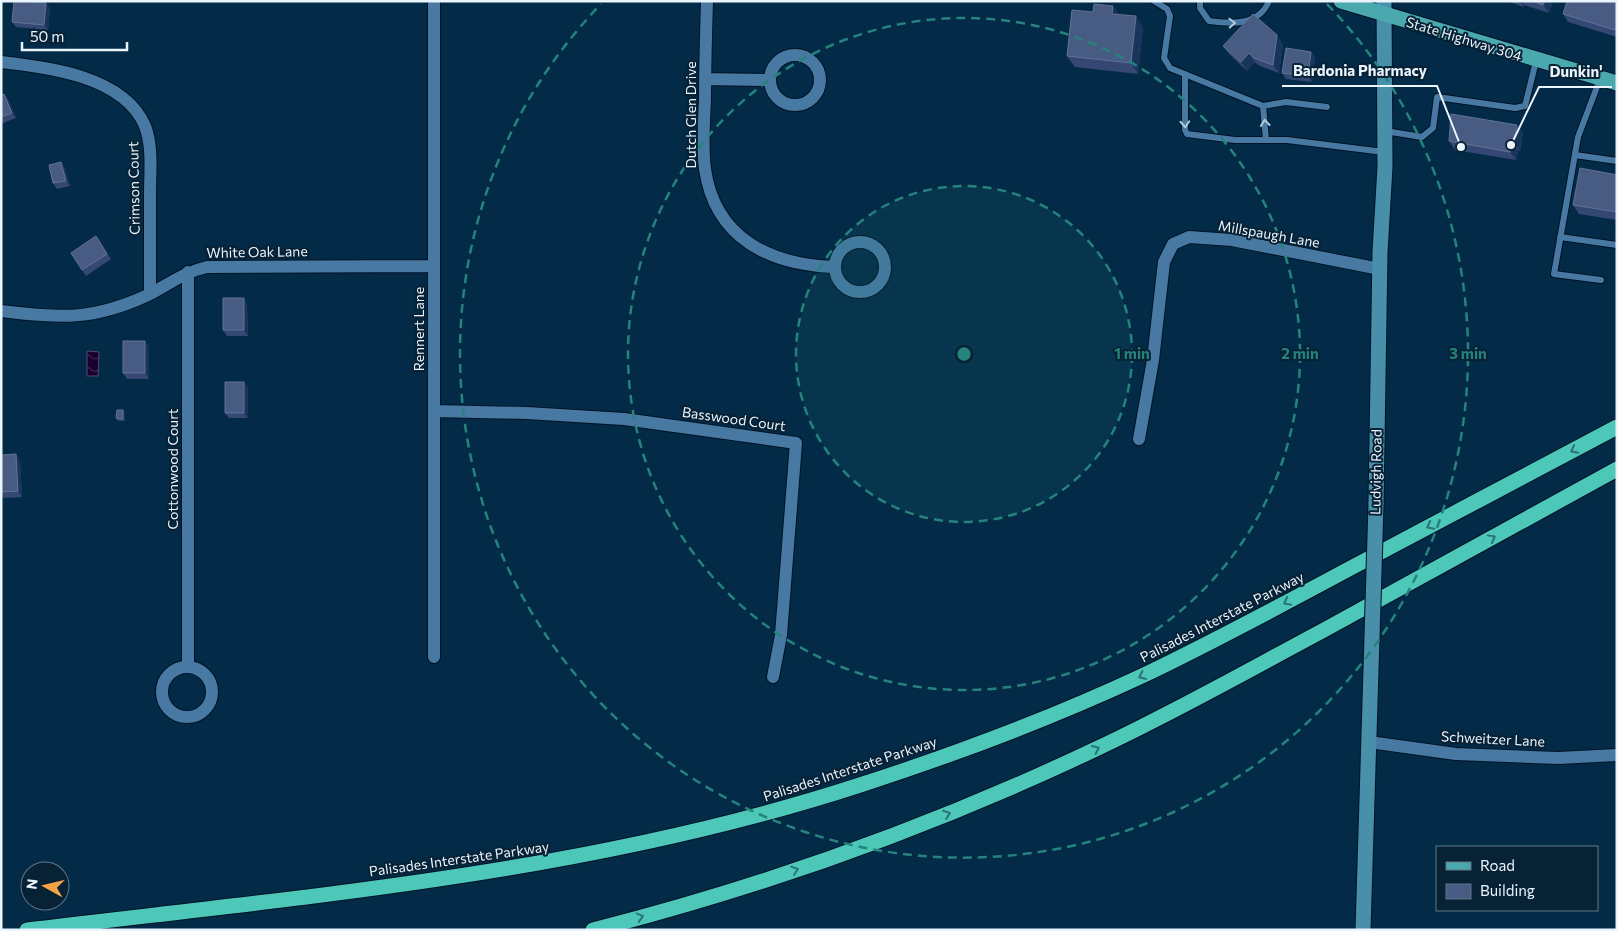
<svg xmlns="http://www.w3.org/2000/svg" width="1618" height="931" font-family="Commissioner,sans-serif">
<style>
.water{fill:url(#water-waves);stroke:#564a6c}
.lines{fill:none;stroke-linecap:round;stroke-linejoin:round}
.lane-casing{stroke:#001326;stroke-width:8}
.street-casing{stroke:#001326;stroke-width:14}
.secondary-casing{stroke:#001326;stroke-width:17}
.primary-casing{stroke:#001326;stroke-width:17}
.highway-casing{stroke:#001326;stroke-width:17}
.lane{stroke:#4779a2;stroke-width:6}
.street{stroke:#4779a2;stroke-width:12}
.secondary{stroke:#4890a9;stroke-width:15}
.primary{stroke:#4aa8af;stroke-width:15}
.highway{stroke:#4cc7b8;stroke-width:15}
.secondary-bridge-casing{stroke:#001326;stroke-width:17;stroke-linecap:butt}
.secondary-bridge{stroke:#4890a9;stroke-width:15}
.wall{fill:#354873}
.shaded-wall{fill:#19355b}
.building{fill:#485b82;stroke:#627396}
.oneway{stroke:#b1cade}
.oneway2{stroke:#2a7476}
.ring{fill:none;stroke:#25837c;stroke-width:2.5;stroke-dasharray:9 6}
.labels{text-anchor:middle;stroke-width:4;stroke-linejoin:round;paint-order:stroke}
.street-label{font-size:14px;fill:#eaf5fe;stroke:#072135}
.centre{fill:#25837c;stroke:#072135;stroke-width:2.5}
.ring-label{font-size:15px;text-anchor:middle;font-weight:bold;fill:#25837c;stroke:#072135;stroke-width:4;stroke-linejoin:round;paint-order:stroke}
.leader{fill:none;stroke:#eaf5fe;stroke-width:2}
.callout-dot{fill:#eaf5fe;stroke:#072135;stroke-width:2}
.callout-label{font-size:15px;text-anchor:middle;font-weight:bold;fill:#eaf5fe;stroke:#072135;stroke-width:4;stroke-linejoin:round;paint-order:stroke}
</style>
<defs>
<pattern id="water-waves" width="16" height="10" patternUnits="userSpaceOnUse" patternTransform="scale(1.25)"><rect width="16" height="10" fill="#17002d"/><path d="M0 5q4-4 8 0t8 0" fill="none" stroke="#39264c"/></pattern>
</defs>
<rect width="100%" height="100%" fill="#032b47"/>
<path class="water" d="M87,351L99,352L98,376H87Z"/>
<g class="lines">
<g class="lane-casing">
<path id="lane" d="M1154,1L1167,9L1170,16L1164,58L1170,68L1263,106L1286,102L1327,107
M1200,1V8L1209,21C1231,24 1259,26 1269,1
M1185,75V130L1187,134L1235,140H1287L1384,152
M1600,79L1578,137L1554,274L1601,280
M1263,106L1266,140
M1385,131L1422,137L1433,128L1437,97L1515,108L1525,106L1536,61
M1575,155L1617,161
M1560,237L1617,245"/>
</g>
<g class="street-casing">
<path id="street" d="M707,1C706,34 705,67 705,100C704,123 702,147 705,169C715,239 771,265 835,267
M770 80a25 25 0 1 1 50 0a25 25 0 1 1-50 0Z
M1,62C47,67 124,76 145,126C153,147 150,172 150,194C150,228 150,261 150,294
M705,79L770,80
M835 267a25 25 0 1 1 50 0a25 25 0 1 1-50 0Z
M188,272V667
M1,311C61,318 92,321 148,295C168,285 184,272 207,267L434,266
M434,411L527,413L624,419L796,443L781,635L773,677
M1139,439L1153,360L1164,262L1173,244L1189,237L1232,240L1380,269
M434,657V1
M162 692a25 25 0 1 1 50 0a25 25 0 1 1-50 0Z
M1369,742L1456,754L1558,758L1617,755"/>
</g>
<g class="secondary-casing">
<path id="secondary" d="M1376,504L1380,252L1385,167L1384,1
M1363,930L1372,637"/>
</g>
<g class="primary-casing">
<path id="primary" d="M1341,1L1617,83"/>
</g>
<g class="highway-casing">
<path id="highway" d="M27,930C307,896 590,873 860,785C956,754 1052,718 1144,675C1213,642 1280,606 1347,570C1437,522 1527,475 1617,427
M593,930C766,886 936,825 1098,748C1175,712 1249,670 1324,630C1421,576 1519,523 1617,469"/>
</g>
<use href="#lane" class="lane"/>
<use href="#street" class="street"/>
<use href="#secondary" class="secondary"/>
<use href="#primary" class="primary"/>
<use href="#highway" class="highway"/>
<g class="secondary-bridge-casing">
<path id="secondary-bridge" d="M1372,637L1376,504"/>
</g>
<use href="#secondary-bridge" class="secondary-bridge"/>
</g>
<path class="wall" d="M1506,1H1553L1549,13L1524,5V7Z
M1617,1V37L1568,22L1563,14Z
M46,3L50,9L48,30L16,27L12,22Z
M1119,14L1143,27L1138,74L1075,67L1067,56Z
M1283,44L1279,73L1260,66L1255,62L1247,71L1229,54L1223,46Z
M1311,52L1315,57L1312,82L1286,79L1282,73Z
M4,94L8,99L16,118L1,124V95Z
M1523,133L1520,151L1518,150L1516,160L1455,150L1449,141Z
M65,168L70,186L57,189L53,183Z
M1617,175V220L1579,214L1573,205Z
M96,236L111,259L86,276L71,253Z
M247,304L248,336H227L223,330Z
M149,346V379H127L123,373Z
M248,387V418H229L225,413Z
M123,410L125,413V421H118L116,418Z
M1,455L20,460L22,497L3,498L1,495Z"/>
<path class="shaded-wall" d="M1520,1H1522L1524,5V7Z
M1545,1H1553L1549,13L1543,5Z
M46,3L50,9L48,30L44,25Z
M1113,6L1121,17L1112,14Z
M1136,16L1143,27L1138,74L1131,63Z
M1277,35L1283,44L1279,73L1273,65Z
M1311,52L1315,57L1312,82L1308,76Z
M1249,53L1255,62L1247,71L1241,62Z
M4,94L8,99L16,118L12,113Z
M1517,125L1523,133L1520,151L1514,142Z
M1512,142L1518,150L1516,160L1510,152Z
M61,162L65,168L70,186L66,181Z
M244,298L247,304L248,336L244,330Z
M145,341L149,346V379L145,373Z
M244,382L248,387V418L244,413Z
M123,410L125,413V421L123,419Z
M16,454L20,460L22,497L18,491Z"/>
<path class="building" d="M14,1H27L46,3L44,25L12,22Z
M1533,1H1545L1543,5Z
M1567,1H1617V25L1615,30L1563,14Z
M1094,4L1113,6L1112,14L1136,16L1131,63L1067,56L1072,10L1093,12Z
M1253,14L1277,35L1273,65L1254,58L1249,53L1241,62L1223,46Z
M1286,48L1311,52L1308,76L1282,73Z
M4,94L12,113L1,117V95Z
M1451,114L1517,125L1514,142H1512L1510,152L1449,141Z
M61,162L66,181L53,183L49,165Z
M1580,168L1617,175V212L1573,205Z
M96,236L107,254L82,270L71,253Z
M223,298H244V330H223Z
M123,341H145V373H123Z
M225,382H244V413H225Z
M117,410H123V419L116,418Z
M16,454L18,491L1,492V455Z"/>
<defs><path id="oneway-chevron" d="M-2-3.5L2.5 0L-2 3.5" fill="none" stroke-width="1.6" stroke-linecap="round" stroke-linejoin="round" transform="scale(1.25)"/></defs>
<g class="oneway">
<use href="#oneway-chevron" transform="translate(1232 23) rotate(-3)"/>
<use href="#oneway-chevron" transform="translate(1265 123) rotate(-96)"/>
<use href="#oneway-chevron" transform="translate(1185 124) rotate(87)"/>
</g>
<g class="oneway2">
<use href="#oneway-chevron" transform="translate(1574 450) rotate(152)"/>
<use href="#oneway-chevron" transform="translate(1430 526) rotate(152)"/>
<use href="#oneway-chevron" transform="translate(1492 538) rotate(-29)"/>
<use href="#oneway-chevron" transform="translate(1287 602) rotate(152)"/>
<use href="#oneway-chevron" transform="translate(1142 676) rotate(155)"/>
<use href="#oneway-chevron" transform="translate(1096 749) rotate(-25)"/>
<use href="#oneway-chevron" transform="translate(947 814) rotate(-21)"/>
<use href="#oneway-chevron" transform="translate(795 870) rotate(-19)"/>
<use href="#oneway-chevron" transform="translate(640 917) rotate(-15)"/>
</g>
<circle cx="964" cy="354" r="168" fill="#25837c" fill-opacity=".12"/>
<g class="ring">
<circle cx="964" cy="354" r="168"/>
<circle cx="964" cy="354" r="336"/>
<path d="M1327 4A504 504 0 1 1 601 4"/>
</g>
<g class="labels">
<g class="street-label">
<text transform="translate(1464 39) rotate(17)" y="5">State Highway 304</text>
<text transform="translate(691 115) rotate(-90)" y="5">Dutch Glen Drive</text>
<text transform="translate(134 188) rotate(-91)" y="5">Crimson Court</text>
<text transform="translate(1269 234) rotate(10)" y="5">Millspaugh Lane</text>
<text transform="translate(257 252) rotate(-1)" y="5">White Oak Lane</text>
<text transform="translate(419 329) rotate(-90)" y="5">Rennert Lane</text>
<text transform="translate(734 419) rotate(8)" y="5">Basswood Court</text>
<text transform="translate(173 469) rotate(-90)" y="5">Cottonwood Court</text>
<text transform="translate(1376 472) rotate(-89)" y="5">Ludvigh Road</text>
<text transform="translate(1222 617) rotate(-27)" y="5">Palisades Interstate Parkway</text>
<text transform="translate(1493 739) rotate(3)" y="5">Schweitzer Lane</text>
<text transform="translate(850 769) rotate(-18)" y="5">Palisades Interstate Parkway</text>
<text transform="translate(459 859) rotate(-8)" y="5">Palisades Interstate Parkway</text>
</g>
</g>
<circle cx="964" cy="354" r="8" class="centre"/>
<g class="ring-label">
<text x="1132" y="359">1 min</text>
<text x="1300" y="359">2 min</text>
<text x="1468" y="359">3 min</text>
</g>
<path class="leader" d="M1461 147L1437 86H1282M1511 145L1539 87H1612"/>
<g class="callout-dot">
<circle cx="1461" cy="147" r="5"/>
<circle cx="1511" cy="145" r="5"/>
</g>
<g class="callout-label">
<text x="1360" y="76">Bardonia Pharmacy</text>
<text x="1576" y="77">Dunkin'</text>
</g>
<rect width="1618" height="931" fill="none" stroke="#eaf5fe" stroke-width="5"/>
<rect x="1436" y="846" width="162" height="65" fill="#072135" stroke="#627685"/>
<rect x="1446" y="862" width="25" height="8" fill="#4aa8af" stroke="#627685"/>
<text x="1480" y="871" font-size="15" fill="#eaf5fe">Road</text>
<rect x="1446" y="884" width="25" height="15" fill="#485b82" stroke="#627685"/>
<text x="1480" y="896" font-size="15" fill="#eaf5fe">Building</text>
<g transform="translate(45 886) rotate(278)"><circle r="24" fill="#072135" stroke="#627685"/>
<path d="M0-4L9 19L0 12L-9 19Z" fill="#f6a247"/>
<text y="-8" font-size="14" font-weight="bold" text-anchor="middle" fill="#eaf5fe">N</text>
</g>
<path d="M22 42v8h105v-8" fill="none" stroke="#eaf5fe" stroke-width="2.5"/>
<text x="30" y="42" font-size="15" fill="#eaf5fe" stroke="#072135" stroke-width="4" paint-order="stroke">50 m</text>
</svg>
